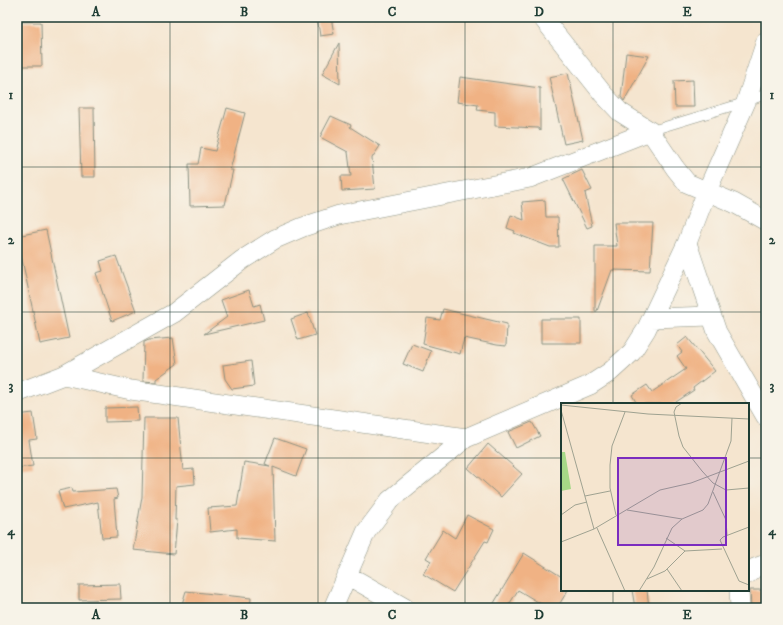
<svg xmlns="http://www.w3.org/2000/svg" width="783" height="625" font-family="'IM FELL DW Pica',serif">
<style>
.building{fill:#f0b284}
.lines{fill:none;stroke-linecap:round;stroke-linejoin:round}
.lane-casing{stroke:#8a9182;stroke-width:10}
.street-casing{stroke:#8a9182;stroke-width:20}
.lane{stroke:#fff;stroke-width:9}
.street{stroke:#fff;stroke-width:19}
.grid{fill:none;stroke:#1f3d34;stroke-width:1;stroke-opacity:0.55}
.inset-road{fill:none;stroke:#9fa291;stroke-width:1}
.view{fill:#7b2cbf;fill-opacity:0.15;stroke:#7b2cbf;stroke-width:2}
.inset-edge{fill:none;stroke:#1f3d34;stroke-width:2}
.neatline{fill:none;stroke:#1f3d34;stroke-width:1.5}
.grid-label{font-size:13px;text-anchor:middle;font-weight:bold;fill:#1f3d34}
</style>
<rect width="100%" height="100%" fill="#f7f3e8"/>
<filter id="ink" filterUnits="userSpaceOnUse"><feTurbulence type="fractalNoise" baseFrequency=".025" numOctaves="2"/><feDisplacementMap in="SourceGraphic" scale="8" xChannelSelector="R" yChannelSelector="G"/><feConvolveMatrix kernelMatrix="1 2 1 2 8 2 1 2 1" color-interpolation-filters="sRGB"/></filter>
<filter id="wash" filterUnits="userSpaceOnUse"><feTurbulence type="fractalNoise" baseFrequency=".012" numOctaves="4" result="noise"/><feDisplacementMap in="SourceGraphic" scale="16" xChannelSelector="R" yChannelSelector="G"/><feGaussianBlur stdDeviation="0.9" result="paint"/><feColorMatrix in="noise" values="0 0 0 0 0 0 0 0 0 0 0 0 0 0 0 0 0 1.4 0 .05"/><feComposite in="paint" operator="in"/></filter>
<g filter="url(#wash)">
<rect width="100%" height="100%" fill="#f5e5cf"/>
<g id="blocks">
<path class="building" d="M317,17H331L334,34L320,36Z
M17,22H41L42,66H17Z
M339,43L340,84L322,74Z
M626,53L649,56L624,101L621,97Z
M568,73L583,140L564,144L549,77Z
M460,77L540,88V131L538,128L495,126V112L477,110L478,105L457,102Z
M693,80L694,107H675L674,81Z
M79,108H94L95,177H81Z
M227,108L245,113L230,170H233L225,205L190,206L189,164H198L201,148L215,151Z
M331,116L351,125L350,127L380,146L372,158L375,189L342,191L341,176H351L348,152L320,137Z
M582,170L592,190L585,193L592,226L587,228L563,179Z
M545,200L546,217H558L559,247H550L514,233L515,231L507,228L511,215L524,220L522,202Z
M614,223H653L650,271L612,270L597,311H595V246H617Z
M46,230L69,338L40,344L17,236Z
M116,256L136,311L112,321L96,273L103,271L100,261Z
M249,290L254,306L260,304L264,320L204,334L227,317L221,300Z
M443,309L507,324L506,346L497,345L464,338L460,354L423,344L427,318L440,320Z
M308,313L315,335L298,340L291,319Z
M541,319H581V343H541Z
M687,337L715,371L693,388L694,390L673,404H634L636,402L632,395L647,385L652,392L686,369L677,356L682,352L677,345Z
M173,338L177,364L156,379V382L143,381L144,342L149,340Z
M412,344L431,351L423,372L403,364Z
M251,361L254,386L232,389L225,379L223,365Z
M137,407L138,421L105,422V408Z
M33,413L37,439L29,440L33,466L17,468V415Z
M144,418H178L183,470L194,469L195,484L176,486L175,520H177L174,554L133,550L142,497Z
M532,422L540,436L516,448L508,432Z
M275,438L306,449L296,476L273,467L275,541L237,538V529L210,532L208,508L237,506L244,462L270,466L265,464Z
M488,444L522,474L501,497L468,468Z
M72,488L73,492L116,489L118,498L114,499L117,537L102,538L98,502L63,509L58,491Z
M467,515L494,529L488,542L485,541L453,592L423,574L431,561L426,558L443,530L455,538Z
M524,553L562,577V590H568L557,608H548L518,590L507,608H491Z
M120,584L121,599L79,600V585Z
M632,590H647L649,608H635Z
M750,590H766V608H751Z
M186,591L251,598L250,608H216L182,604Z"/>
</g>
</g>
<g filter="url(#ink)">
<use href="#blocks" fill-opacity="0" stroke="#8a9182" stroke-width="1"/>
<g class="lines">
<g class="lane-casing">
<path id="lane" d="M650,131L746,102L766,94"/>
</g>
<g class="street-casing">
<path id="street" d="M542,17L604,95L620,112L650,131L675,168L687,183L734,203L766,221
M687,243L717,332L766,417
M652,318L711,316
M64,375L131,390L466,438
M17,393L64,375L174,313L242,260L275,239L303,227L339,215L530,178L650,131
M748,574L755,568L766,564
M347,575L405,608
M739,590L740,608
M333,608L366,532L390,500L466,438L590,385L610,372L632,352L646,330L687,243L707,191L746,102L766,41"/>
</g>
<use href="#lane" class="lane"/>
<use href="#street" class="street"/>
</g>
</g>
<path class="grid" d="M170,17V608M318,17V608M465,17V608M613,17V404M17,167H766M17,312H766M17,458H562M748,458H766M613,590V608"/>
<g transform="translate(561 403)">
<rect width="188" height="188" fill="#f5e5cf"/>
<path d="M0,49H4L10,86L0,88Z" fill="#a6d887"/>
<path class="inset-road" d="M121,0L115,4L113,9L118,33L122,44L141,68L152,80L165,87L188,85M0,2L87,11L188,16M0,7L33,126M152,89L165,117L166,132M24,93L49,88M66,107L121,116M0,112L14,102L26,99M55,112L49,85V62L51,43L64,9M188,124L162,134L159,137L178,178L188,182M36,125L64,188M105,135L124,148M0,139L33,126L99,87L130,80L188,58M106,166L121,188M86,176L104,168L124,148L161,146M78,188L93,164L111,125L121,116L142,107L147,101L170,38L171,15"/>
<path class="view" d="M57,55H165V142H57Z"/>
<rect width="188" height="188" class="inset-edge"/>
</g>
<rect width="783" height="625" fill="none" stroke="#f7f3e8" stroke-width="44"/>
<rect x="22" y="22" width="739" height="581" class="neatline"/>
<g class="grid-label">
<text x="96" y="16">A</text>
<text x="244" y="16">B</text>
<text x="392" y="16">C</text>
<text x="539" y="16">D</text>
<text x="687" y="16">E</text>
<text x="11" y="99">1</text>
<text x="772" y="99">1</text>
<text x="11" y="244">2</text>
<text x="772" y="244">2</text>
<text x="11" y="390">3</text>
<text x="772" y="390">3</text>
<text x="11" y="535">4</text>
<text x="772" y="535">4</text>
<text x="96" y="619">A</text>
<text x="244" y="619">B</text>
<text x="392" y="619">C</text>
<text x="539" y="619">D</text>
<text x="687" y="619">E</text>
</g>
</svg>
